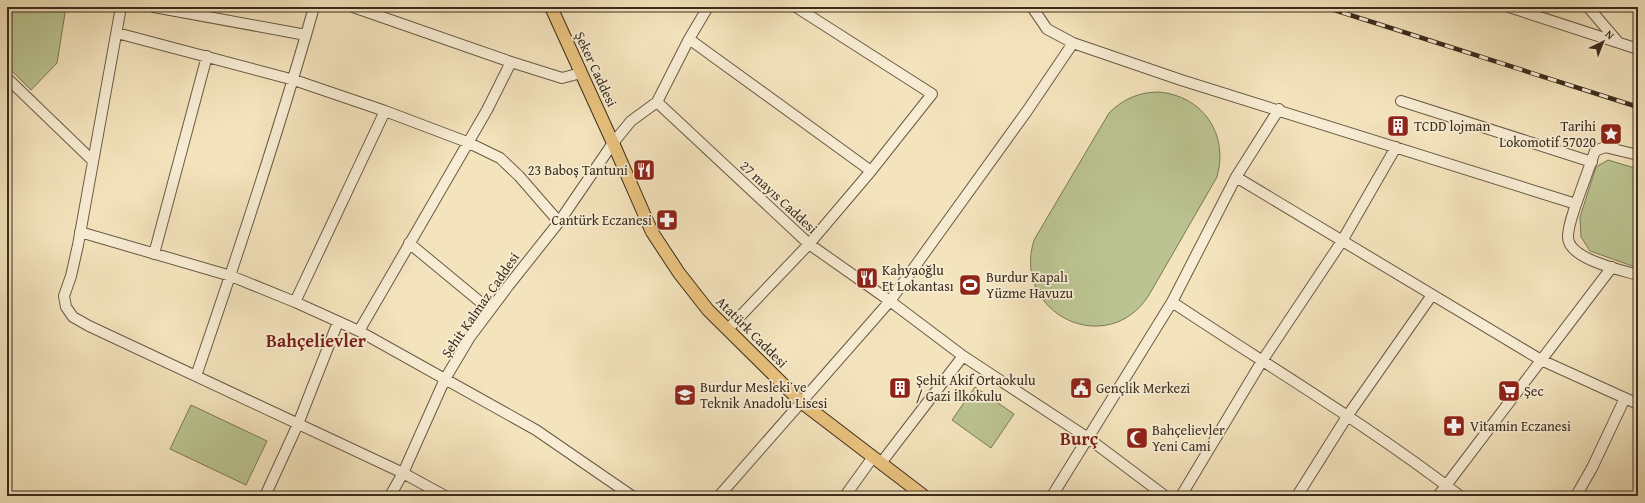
<svg xmlns="http://www.w3.org/2000/svg" width="1645" height="503" font-family="'Gentium Book Plus',serif">
<style>
.green{fill:#bbc491;stroke:#7b7857}
.lines{fill:none;stroke-linecap:round;stroke-linejoin:round}
.minor-casing{stroke:#695a45;stroke-width:12}
.major-casing{stroke:#3b2c1d;stroke-width:14}
.minor{stroke:#f8edd4;stroke-width:10}
.major{stroke:#eac27e;stroke-width:12}
.rail-casing{stroke:#3b2c1d;stroke-width:4.5}
.rail{stroke:#f8edd4;stroke-width:3;stroke-dasharray:9;stroke-linecap:butt}
.labels{text-anchor:middle;stroke-width:3.5;stroke-linejoin:round;paint-order:stroke}
.street-label{font-size:14px;fill:#3b2c1d;stroke:#f8edd4}
.poi-label{font-size:14px;fill:#3b2c1d;stroke:#f8edd4;text-anchor:start}
.district-label{font-size:18px;font-weight:bold;fill:#7a1f14;stroke:#f8edd4}
</style>
<rect width="100%" height="100%" fill="#f4e4bd"/>
<filter id="stains"><feTurbulence type="fractalNoise" baseFrequency=".005" numOctaves="4"/><feColorMatrix values="0 0 0 0 .2 0 0 0 0 .09 0 0 0 0 .02 0 0 0 .5 -.17"/></filter>
<radialGradient id="worn" r=".72"><stop offset=".6" stop-color="#630" stop-opacity="0"/><stop offset="1" stop-color="#630" stop-opacity=".3"/></radialGradient>
<path class="green" d="M7,7H66L57,63L31,90L7,66Z
M1159,92C1203,96 1229,134 1217,177L1149,295C1108,360 1011,314 1034,240L1109,113C1123,99 1139,92 1159,92Z
M1608,160L1638,169V268L1590,251L1581,237L1580,217L1596,167Z
M975,387L1014,414L991,448L952,420Z
M191,405L267,441L246,485L170,449Z"/>
<g class="lines">
<g class="minor-casing">
<path id="minor" d="M121,7L78,245L71,276L64,296L66,307L73,317L89,326L403,473L445,496
M154,7L306,35
M353,7L511,62L562,78L581,73
M1032,7L1047,29L1073,43L1181,80L1576,204C1573,214 1568,226 1568,237C1568,259 1621,270 1638,275
M1509,7L1638,49
M1588,7L1618,42
M117,33L294,80L385,111L467,142L500,158L519,176L559,222
M689,39L871,171
M7,78L92,160
M1401,101L1592,162
M657,102L809,244L890,301L963,356L1088,438L1165,496
M1236,177L1541,360L1638,404
M1576,204L1595,151L1605,147L1638,155
M80,232L231,276L295,302L359,331L536,430L632,496
M409,243L490,310
M154,254L207,56
M295,302L385,111
M1172,302C1268,366 1368,425 1460,496
M728,329L809,244L871,171L932,94L796,7
M359,331L487,110L511,62
M196,376C238,254 279,131 314,7
M881,463L963,356
M265,496L298,424L338,322
M390,496L403,473L445,379L470,337L509,285L559,222L613,143L631,121L657,102L689,39L708,7
M719,496L890,301L1027,111L1073,43
M845,496L873,457
M1052,496L1172,302L1236,177L1279,109
M1181,496L1262,361L1342,241L1396,147
M1297,496L1348,415L1432,295
M1438,496L1612,267
M1576,496L1592,468L1625,398"/>
</g>
<g class="major-casing">
<path id="major" d="M551,7L613,143L652,232L679,273L708,310L801,402L924,496"/>
</g>
<use href="#minor" class="minor"/>
<use href="#major" class="major"/>
<g class="rail-casing">
<path id="rail" d="M1325,7L1638,107"/>
</g>
<use href="#rail" class="rail"/>
</g>
<defs>
<g id="building-square" transform="scale(1.15)"><rect x="-9" y="-9" width="18" height="18" rx="4" fill="#8f2418" stroke="#f8edd4"/><path d="M-4-6H4V6H1V3H-1V6H-4ZM-2.5-4.3h1.7v1.8h-1.7ZM.8-4.3h1.7v1.8H.8ZM-2.5-1h1.7V.8h-1.7ZM.8-1h1.7V.8H.8Z" fill="#fff"/></g>
<g id="sight-square" transform="scale(1.15)"><rect x="-9" y="-9" width="18" height="18" rx="4" fill="#8f2418" stroke="#f8edd4"/><path d="M0-6L1.8-2.2L6-1.7L2.9 1.2L3.7 5.4L0 3.3L-3.7 5.4L-2.9 1.2L-6-1.7L-1.8-2.2Z" fill="#fff"/></g>
<g id="restaurant-square" transform="scale(1.15)"><rect x="-9" y="-9" width="18" height="18" rx="4" fill="#8f2418" stroke="#f8edd4"/><path d="M-5-6h1v4h1v-4h1v4h1v-4h1v5L-1.5 .5V6h-2V.5L-5-1ZM5-6V6H3V1.5H1.5Q1.5-4 5-6Z" fill="#fff"/></g>
<g id="pharmacy-square" transform="scale(1.15)"><rect x="-9" y="-9" width="18" height="18" rx="4" fill="#8f2418" stroke="#f8edd4"/><path d="M-2-6h4v4h4v4h-4v4h-4v-4h-4v-4h4Z" fill="#fff"/></g>
<g id="stadium-square" transform="scale(1.15)"><rect x="-9" y="-9" width="18" height="18" rx="4" fill="#8f2418" stroke="#f8edd4"/><path d="M0-5a6.5 5 0 1 0 0 10a6.5 5 0 1 0 0-10ZM-3.5-1.8h7v3.6h-7Z" fill="#fff"/></g>
<g id="civic-square" transform="scale(1.15)"><rect x="-9" y="-9" width="18" height="18" rx="4" fill="#8f2418" stroke="#f8edd4"/><path d="M-.6-6.5H3V-4.5H.6V-3L4-1V1h2V6H-6V1h2V-1L-.6-3ZM-1.2 2.5V6h2.4V2.5Z" fill="#fff"/></g>
<g id="supermarket-square" transform="scale(1.15)"><rect x="-9" y="-9" width="18" height="18" rx="4" fill="#8f2418" stroke="#f8edd4"/><path d="M-6-5.5h2.5l.6 2H6L4.5 2H-2.5L-4.4-4H-6ZM-1.5 3.2a1.3 1.3 0 1 0 .1 0ZM3 3.2a1.3 1.3 0 1 0 .1 0Z" fill="#fff"/></g>
<g id="school-square" transform="scale(1.15)"><rect x="-9" y="-9" width="18" height="18" rx="4" fill="#8f2418" stroke="#f8edd4"/><path d="M0-5L7-2L0 1L-7-2ZM-4 1L0 2.5L4 1V4Q0 6-4 4Z" fill="#fff"/></g>
<g id="mosque-square" transform="scale(1.15)"><rect x="-9" y="-9" width="18" height="18" rx="4" fill="#8f2418" stroke="#f8edd4"/><path d="M3.5-4.9A6 6 0 1 0 3.5 4.9A5 5 0 1 1 3.5-4.9Z" fill="#fff"/></g>
</defs>
<g fill-rule="evenodd">
<use href="#building-square" x="1398" y="126"/>
<use href="#sight-square" x="1611" y="134"/>
<use href="#restaurant-square" x="644" y="170"/>
<use href="#pharmacy-square" x="667" y="220"/>
<use href="#restaurant-square" x="867" y="278"/>
<use href="#stadium-square" x="970" y="285"/>
<use href="#building-square" x="900" y="388"/>
<use href="#civic-square" x="1081" y="388"/>
<use href="#supermarket-square" x="1509" y="391"/>
<use href="#school-square" x="685" y="395"/>
<use href="#pharmacy-square" x="1454" y="426"/>
<use href="#mosque-square" x="1137" y="438"/>
</g>
<g class="labels">
<g class="street-label">
<text transform="translate(596 69) rotate(65)" y="5">Şeker Caddesi</text>
<text transform="translate(779 197) rotate(43)" y="5">27 mayıs Caddesi</text>
<text transform="translate(480 305) rotate(-55)" y="5">Şehit Kalmaz Caddesi</text>
<text transform="translate(752 332) rotate(45)" y="5">Atatürk Caddesi</text>
</g>
<g class="poi-label">
<text x="1414" y="131">TCDD lojman</text>
<text x="1596" y="131" text-anchor="end">Tarihi<tspan x="1596" dy="16">Lokomotif 57020</tspan></text>
<text x="628" y="175" text-anchor="end">23 Baboş Tantuni</text>
<text x="652" y="225" text-anchor="end">Cantürk Eczanesi</text>
<text x="882" y="275">Kahyaoğlu<tspan x="882" dy="16">Et Lokantası</tspan></text>
<text x="986" y="282">Burdur Kapalı<tspan x="986" dy="16">Yüzme Havuzu</tspan></text>
<text x="916" y="385">Şehit Akif Ortaokulu<tspan x="916" dy="16">/ Gazi İlkokulu</tspan></text>
<text x="700" y="392">Burdur Mesleki ve<tspan x="700" dy="16">Teknik Anadolu Lisesi</tspan></text>
<text x="1096" y="393">Gençlik Merkezi</text>
<text x="1524" y="396">Şec</text>
<text x="1470" y="431">Vitamin Eczanesi</text>
<text x="1152" y="435">Bahçelievler<tspan x="1152" dy="16">Yeni Cami</tspan></text>
</g>
<g class="district-label">
<text x="316" y="347">Bahçelievler</text>
<text x="1079" y="445">Burç</text>
</g>
</g>
<rect width="1645" height="503" fill="none" stroke="#f4e4bd" stroke-width="24"/>
<rect x="8" y="8" width="1629" height="487" fill="none" stroke="#3b2c1d" stroke-width="2"/>
<rect x="12" y="12" width="1621" height="479" fill="none" stroke="#3b2c1d"/>
<g transform="translate(1603 42) rotate(43)" stroke="#f8edd4" stroke-width="3" paint-order="stroke">
<path d="M0-3L7 15L0 10L-7 15Z" fill="#3b2c1d"/>
<text y="-6" font-size="11" font-weight="bold" text-anchor="middle" fill="#3b2c1d">N</text>
</g>
<rect width="100%" height="100%" filter="url(#stains)"/>
<rect width="100%" height="100%" fill="url(#worn)"/>
</svg>
